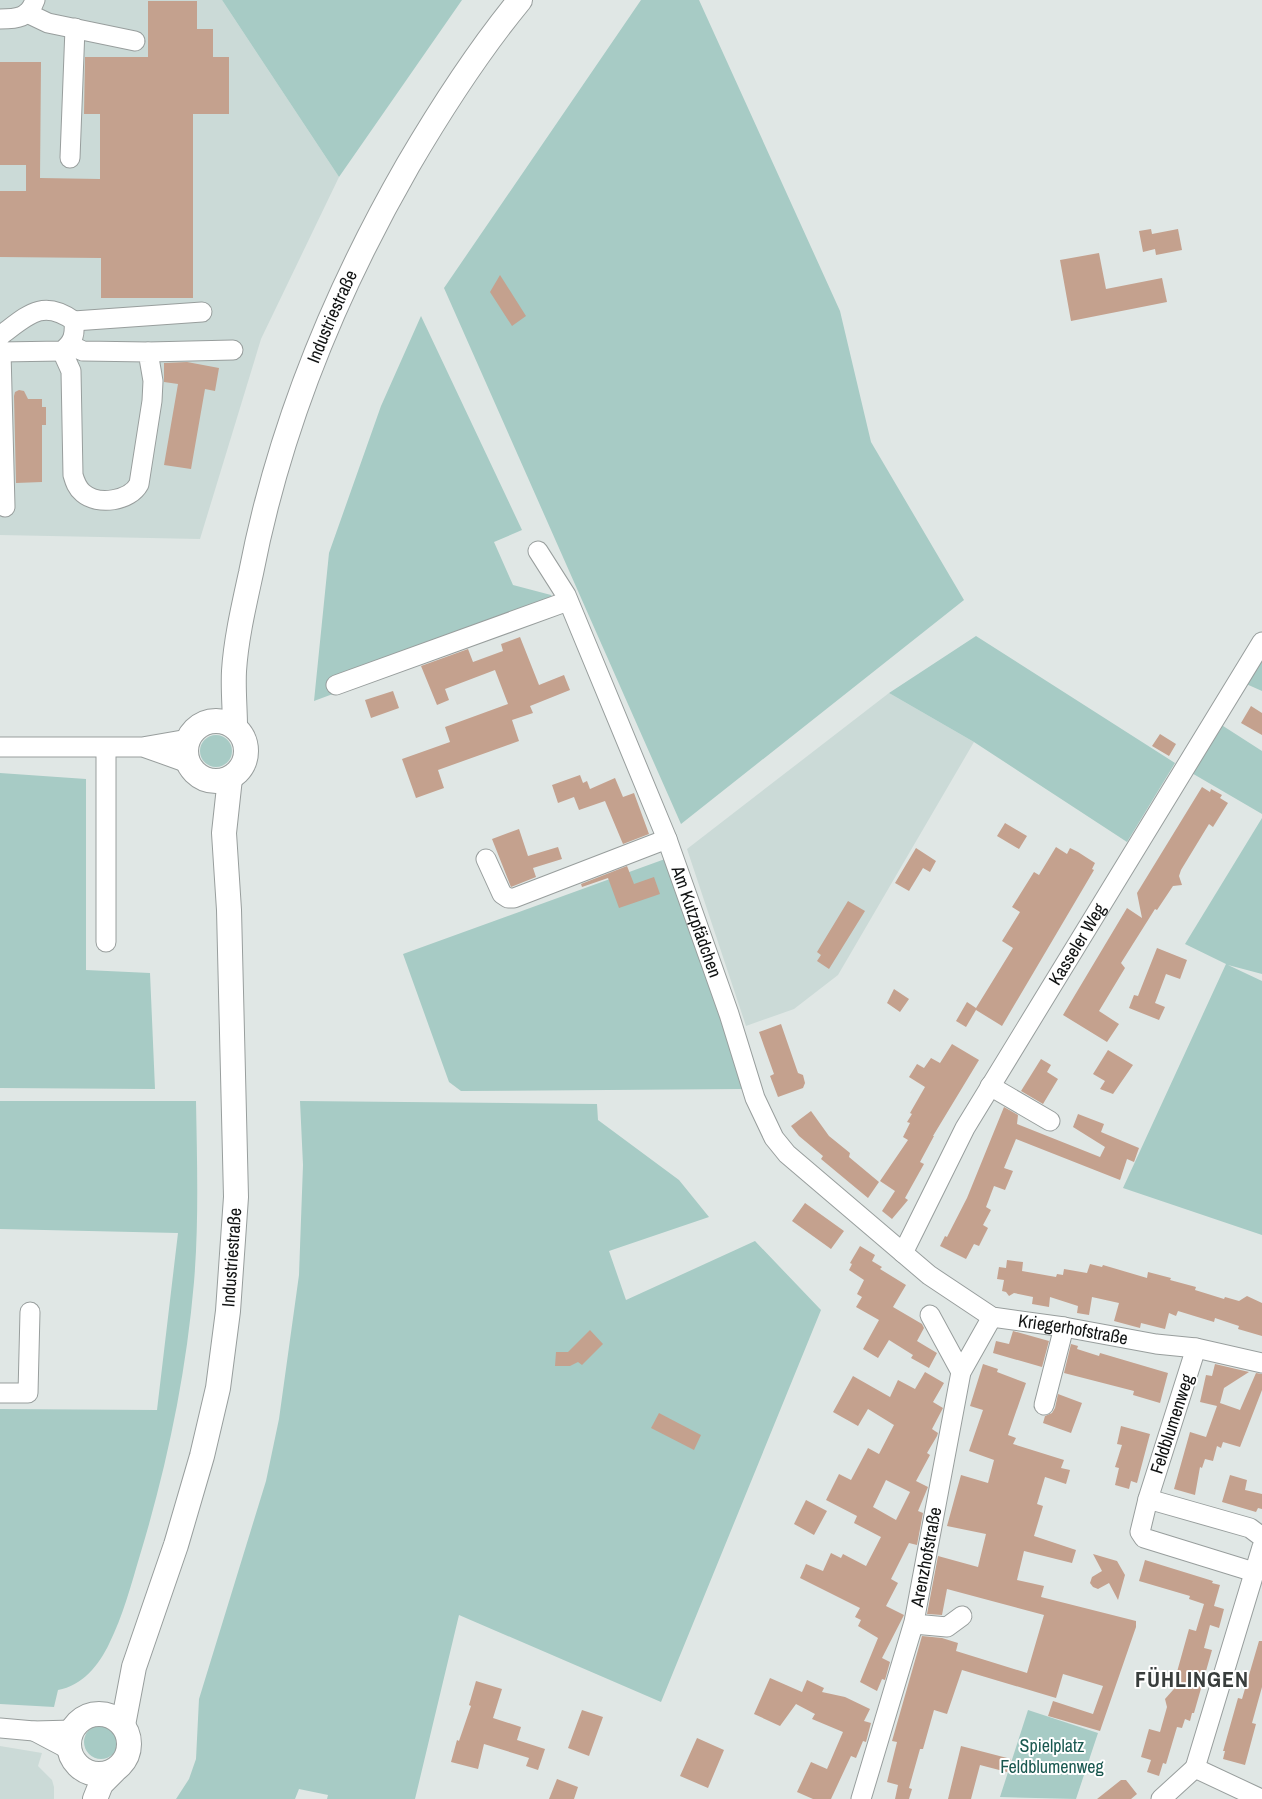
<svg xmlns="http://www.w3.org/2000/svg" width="1262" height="1799" font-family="'Archivo Narrow',sans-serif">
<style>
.built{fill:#cbdad7}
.green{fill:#a7cbc5}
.building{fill:#c4a18e;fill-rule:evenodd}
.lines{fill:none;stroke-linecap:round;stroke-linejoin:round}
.minor-casing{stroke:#989e9d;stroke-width:21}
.major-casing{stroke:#989e9d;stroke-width:26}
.minor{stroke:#fff;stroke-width:19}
.major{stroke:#fff;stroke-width:24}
.labels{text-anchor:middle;stroke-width:4;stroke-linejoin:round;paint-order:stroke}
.street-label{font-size:18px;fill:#111313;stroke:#fff}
.park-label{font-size:18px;fill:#1a5850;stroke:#fff}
.district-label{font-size:22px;font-weight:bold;letter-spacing:1px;fill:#383d3c;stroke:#fff}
</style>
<rect width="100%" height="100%" fill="#e0e7e5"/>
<path class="built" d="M0,0H222L339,177L261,339L200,539L0,535Z
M889,693L974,742L838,975L794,1009L746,1026L687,849Z
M0,1746L42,1753L38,1766L52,1780L54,1787V1799H0Z"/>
<path class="green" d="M222,0H462L339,177Z
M641,0H699L840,311L871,442L964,600L681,824L444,288Z
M421,316L522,530L494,542L513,585L551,595L560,609L314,701L329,553L381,406Z
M976,636L1175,763L1127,842L974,742L889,693Z
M1262,658V691L1244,683Z
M1220,724L1262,751V814L1190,772Z
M200 751a16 16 0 1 1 32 0a16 16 0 1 1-32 0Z
M0,773L86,779V970L150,973L155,1089L0,1088Z
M1262,818V974L1228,965L1262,981V1235L1123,1188L1226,964L1185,944Z
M665,859L744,1085L742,1089L461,1091L449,1082L403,954Z
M0,1101H196C197,1161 199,1222 194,1282C186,1375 167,1466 140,1555C131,1585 123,1616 109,1644C99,1665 82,1686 58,1690L54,1707L0,1704V1409L157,1410L178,1233L0,1229Z
M300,1101L597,1104L598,1120L679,1180L709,1217L609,1251L626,1300L755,1241L821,1310L661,1702L459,1615L415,1799H327L328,1795L299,1789L295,1799H176L189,1779L196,1759L199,1699L266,1481L279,1419L299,1275L303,1165Z
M1028,1710L1098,1733L1076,1799L1000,1797Z
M84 1742a17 17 0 1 1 34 0a17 17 0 1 1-34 0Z"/>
<path class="building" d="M148,1H197V29H213V57H229V114H193V298H101V258L0,257V191H26V165H0V62H41L40,178L100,179V114H84L85,57H148Z
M1151,229L1152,234L1178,229L1182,250L1156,255L1155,249L1143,252L1139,231Z
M1099,253L1106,289L1162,278L1167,302L1071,321L1060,260Z
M500,275L526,316L512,326L490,292Z
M187,362L219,368L215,391L205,389L191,469L164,465L178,384L164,382V363Z
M19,390L24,391L28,399H42V407H46V425H42V482L16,483L14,396L15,392Z
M520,637L539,685L564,675L570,690L530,706L533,713L512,720L519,741L438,770L444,788L416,798L402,759L450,742L445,727L508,704L495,670L445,689L449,700L437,705L421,666L468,649L473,662L503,651L501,644Z
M393,691L399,708L371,718L365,700Z
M1251,706L1262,713V735L1241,723Z
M1160,734L1176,744L1169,756L1152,746Z
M580,775L583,783L587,781L590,789L615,778L623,797L634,793L649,834L623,844L605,801L579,810L574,797L558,803L552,785Z
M1202,787L1210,792L1211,789L1222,795L1220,798L1228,803L1213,827L1209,824L1181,870L1179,876L1182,885L1173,886L1157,910L1155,909L1121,963L1125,968L1099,1011L1119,1024L1107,1042L1063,1015L1127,908L1142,918L1137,893Z
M1005,823L1027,836L1019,849L997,836Z
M519,829L528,856L558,847L562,859L533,868L536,877L511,887L492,839Z
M1056,847L1067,854L1070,848L1078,852L1095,863L1092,869L1094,870L1002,1026L976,1010L966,1027L956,1021L967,1002L976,1008L1013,948L1002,941L1020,912L1012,907L1034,872L1039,875Z
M916,848L936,861L930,872L923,868L909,891L895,883Z
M627,866L634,884L654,877L660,894L619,908L608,878L582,887L581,884Z
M848,901L865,911L829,969L817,961L821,955L817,952Z
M1157,948L1187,960L1180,979L1166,974L1155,1003L1165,1007L1159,1020L1129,1008L1134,995L1138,996Z
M894,989L909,999L900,1012L887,1003Z
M781,1024L798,1073L803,1075L805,1083L803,1088L778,1097L770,1076L774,1074L759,1032Z
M952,1044L979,1060L933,1136H934L920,1162L924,1164L905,1198L908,1200L892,1219L882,1211L895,1191L880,1181L908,1140L903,1137L910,1123L907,1122L912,1114L910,1113L925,1087L909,1077L917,1064L924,1068L931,1058L940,1063Z
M1108,1050L1133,1065L1113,1094L1100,1089L1105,1081L1093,1074Z
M1041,1059L1051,1065L1047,1072L1058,1079L1043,1104L1021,1091Z
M1004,1107L1018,1115L1017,1124L1100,1157L1105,1147L1073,1127L1078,1114L1104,1124L1101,1132L1139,1148L1134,1162L1127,1159L1120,1180L1016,1139L1004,1168L1013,1171L1005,1190L994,1186L986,1207L991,1210L983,1225L988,1228L979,1246L974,1244L966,1259L940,1246L945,1236L947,1237L967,1198Z
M811,1111L829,1136L850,1153L849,1157L879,1182L868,1198L821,1159L823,1156L799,1136L791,1126Z
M805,1203L844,1231L831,1249L792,1221Z
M860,1246L875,1255L872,1261L882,1267L880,1269L906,1285L893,1307L922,1324L924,1328L917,1341L937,1353L929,1368L911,1358L913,1355L889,1340L878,1358L863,1349L879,1320L856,1307L862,1297L857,1294L864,1280L849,1270L852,1264L850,1263Z
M1007,1260L1023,1262L1022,1271L1056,1277L1057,1274L1063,1275L1064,1269L1087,1273L1090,1264L1102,1267L1103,1265L1147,1278L1148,1272L1171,1278L1170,1280L1196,1287L1195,1290L1224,1299L1225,1297L1239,1301L1247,1296L1262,1303V1336L1238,1329L1239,1326L1215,1318L1214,1322L1178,1311L1176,1316L1169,1313L1165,1329L1141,1323L1140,1328L1114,1321L1119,1303L1092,1297L1089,1315L1077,1313L1078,1306L1050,1297L1049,1307L1032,1304L1033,1297L1014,1293L1009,1296L1006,1292L1002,1291L1004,1280L997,1279L999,1267L1006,1268Z
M590,1330L603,1344L582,1365L578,1362L570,1366H555L556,1352H568Z
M1013,1331L1049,1341L1042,1367L993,1353L996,1341L1009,1344Z
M1071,1344L1078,1346L1077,1349L1099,1356L1100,1353L1168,1373L1160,1403L1133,1395L1134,1391L1064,1373Z
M983,1364L998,1369L997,1372L1026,1383L1008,1435L1016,1438L1013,1444L1064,1460L1061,1468L1070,1470L1066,1484L1045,1477L1037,1504L1043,1506L1034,1536L1076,1550L1072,1563L1024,1551L1017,1580L1044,1586L1041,1597L1136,1621V1627L1100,1731L1048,1716L1053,1701L1093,1714L1103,1686L1063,1674L1056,1698L962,1670L947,1714L934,1710L923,1749H920L909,1788L912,1789L909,1799H895L898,1785L887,1782L897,1742L892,1741L922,1636L942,1638L958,1643L956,1651L1027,1673L1044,1615L947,1589L942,1615L927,1614L938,1556L978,1567L986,1534L947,1526L961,1475L988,1483L994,1460L969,1451L983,1410L970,1406Z
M1215,1364L1249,1372L1224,1388L1220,1403L1240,1410L1256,1373L1262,1374V1390L1240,1447L1223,1442L1221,1448L1217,1446L1213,1461L1205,1459L1202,1468L1200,1467L1195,1495L1174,1489L1190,1432L1206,1437L1217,1406L1200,1402L1206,1375L1212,1376Z
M925,1372L944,1383L933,1402L943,1408L932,1429L938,1433L937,1436L927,1453L930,1455L916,1481L928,1487L918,1511L923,1513L917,1545L909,1543L891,1579L898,1583L886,1606L904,1615L882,1658L890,1662L885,1680L882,1679L877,1691L860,1682L878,1638L858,1626L861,1620L855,1617L860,1608L800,1578L806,1564L823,1571L831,1553L841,1558L843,1554L866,1566L881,1537L854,1523L857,1516L826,1500L839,1474L851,1480L868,1448L879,1454L894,1425L868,1409L858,1426L833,1412L853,1376L890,1397L898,1380L915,1389ZM886,1480L910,1492L896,1520L873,1507Z
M1058,1394L1082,1403L1071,1433L1043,1423L1045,1416L1052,1413L1055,1408Z
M659,1413L701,1435L694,1450L651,1428Z
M1121,1426L1150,1434L1137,1483L1131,1481L1129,1489L1115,1485L1119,1468L1115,1467L1122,1445L1117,1444Z
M1230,1475L1247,1480L1245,1490L1262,1494V1509L1258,1508L1256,1512L1222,1502Z
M806,1500L827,1511L814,1535L794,1524Z
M1093,1554L1117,1561L1125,1575L1118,1600L1109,1583L1098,1589L1093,1587L1090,1583L1092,1577L1102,1571Z
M1145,1560L1213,1581L1212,1583L1220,1585L1214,1606L1224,1609L1219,1628L1210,1625L1204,1648L1212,1650L1194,1713H1192L1190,1721L1185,1719L1182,1728L1177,1727L1166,1764L1163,1763L1159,1776L1147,1772L1151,1760L1141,1757L1149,1729L1160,1732L1167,1707L1165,1699L1181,1681L1175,1679L1189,1629L1196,1631L1204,1604L1189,1599L1190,1596L1139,1581Z
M1259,1641H1262V1687L1252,1723L1256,1724L1245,1765L1223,1759L1225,1751H1223L1238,1698L1242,1699Z
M770,1678L802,1692L807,1680L824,1688L822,1692L845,1697L870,1709L864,1721L871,1723L866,1742L863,1741L856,1758L851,1756L831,1799H813L797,1792L811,1762L827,1769L843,1732L812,1719L815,1714L796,1704L780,1726L754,1714Z
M476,1681L502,1689L493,1718L521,1727L517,1740L545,1749L538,1770L526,1766L529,1758L484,1744L478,1769L451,1762L457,1740L459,1741L471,1706L469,1705Z
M582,1710L603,1717L589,1756L568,1748Z
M697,1738L724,1750L708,1788L680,1776Z
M961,1746L1011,1759L1007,1772L980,1765L971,1799H948Z
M557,1779L578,1787L574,1799H549Z
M1121,1780H1126L1137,1794L1131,1799H1097Z"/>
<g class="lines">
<g class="minor-casing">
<g id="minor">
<path d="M27,13L48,23L135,41"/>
<path d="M0,19C17,19 29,18 35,0"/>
<path d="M70,158L75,28"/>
<path d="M74,321L202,312"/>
<path d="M0,336C27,316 42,298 74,321C75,334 74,342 62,351L0,352"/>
<path d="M62,351L71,371L73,475C75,482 77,488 83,493C98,506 130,501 139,484L152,401L153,381L148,352L83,351L70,345"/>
<path d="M1,352L5,507"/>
<path d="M148,352L233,350"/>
<path id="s1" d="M538,551L566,595L667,839L729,1014L755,1098L774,1138L787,1154L929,1275L992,1317L1064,1327L1156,1344L1196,1348L1262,1363"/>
<path d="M336,685L568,601"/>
<path d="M0,747H142L188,739"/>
<path d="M146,748L188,763"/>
<path d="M486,859L502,894L508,898H514L667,839"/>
<path d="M106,942V749"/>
<path d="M990,1086L1050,1121"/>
<path id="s2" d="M903,1253L965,1128L1262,642"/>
<path d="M930,1315L961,1372"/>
<path d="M1196,1348L1148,1499L1250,1528L1262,1537"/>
<path d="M0,1393H28L30,1312"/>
<path d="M1044,1405L1064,1327"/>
<path d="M1148,1499L1140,1532L1144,1538L1254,1572"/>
<path d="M914,1624L947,1627L962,1616"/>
<path d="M0,1728L34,1731L73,1730"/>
<path d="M34,1731L70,1750"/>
<path id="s3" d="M861,1799L914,1622L961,1372L992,1317"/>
<path d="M1161,1799L1195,1768"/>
<path d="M1261,1799L1195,1768L1262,1547"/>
</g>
</g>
<g class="major-casing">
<g id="major">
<circle cx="216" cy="751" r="30"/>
<path id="s4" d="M235,727C235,709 233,690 234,671C236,639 244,605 251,573C279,428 335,292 408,165C442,107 478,51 520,0"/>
<circle cx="99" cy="1744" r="30"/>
<path id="s5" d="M123,1725L134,1667L176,1545L202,1456L218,1388L228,1311L236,1197L229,910L224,833L230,778"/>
<path d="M95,1799L101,1784L114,1771"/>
</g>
</g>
<use href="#minor" class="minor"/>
<use href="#major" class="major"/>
</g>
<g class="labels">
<g class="street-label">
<text dy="6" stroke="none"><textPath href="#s4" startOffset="425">Industriestraße</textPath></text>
<text dy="6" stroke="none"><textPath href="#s1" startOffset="404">Am Kutzpfädchen</textPath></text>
<text dy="6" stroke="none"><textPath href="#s2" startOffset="355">Kasseler Weg</textPath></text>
<text dy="6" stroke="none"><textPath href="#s5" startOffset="482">Industriestraße</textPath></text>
<text dy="6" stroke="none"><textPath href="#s1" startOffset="999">Kriegerhofstraße</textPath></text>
<text transform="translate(1172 1424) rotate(-72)" y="6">Feldblumenweg</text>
<text dy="6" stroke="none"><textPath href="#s3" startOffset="251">Arenzhofstraße</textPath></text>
</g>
<g class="park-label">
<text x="1052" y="1752">Spielplatz<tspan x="1052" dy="21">Feldblumenweg</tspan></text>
</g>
<g class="district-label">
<text x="1192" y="1687">FÜHLINGEN</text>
</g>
</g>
</svg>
